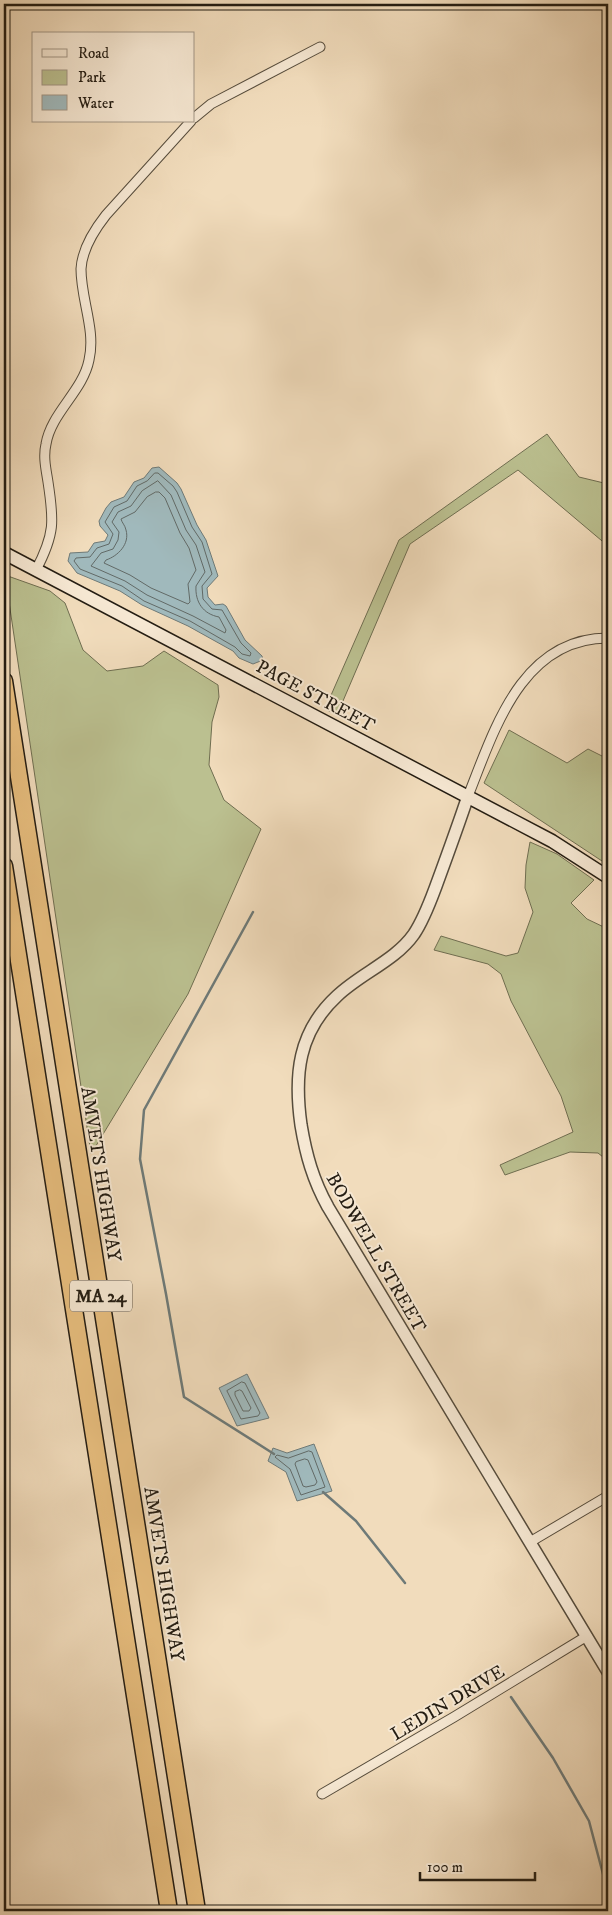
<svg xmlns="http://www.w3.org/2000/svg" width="612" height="1915" font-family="'IM FELL DW Pica',serif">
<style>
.green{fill:#bbc090;stroke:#6f6e51}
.water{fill:#a0b9bc;stroke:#6e7a78}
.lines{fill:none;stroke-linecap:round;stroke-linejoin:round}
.shore{stroke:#626a67;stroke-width:1}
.stream{stroke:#6e7a78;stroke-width:2.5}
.minor-casing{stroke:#564c3c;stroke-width:11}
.tertiary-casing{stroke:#564c3c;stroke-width:14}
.secondary-casing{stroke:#231c12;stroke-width:15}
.motorway-casing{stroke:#231c12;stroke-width:19}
.minor{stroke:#f6e8d3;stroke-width:9}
.tertiary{stroke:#f6e8d3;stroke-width:11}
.secondary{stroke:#f6e8d3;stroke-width:12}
.motorway{stroke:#e8be7e;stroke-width:16}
.labels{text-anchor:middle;stroke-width:4;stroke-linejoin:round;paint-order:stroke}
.shield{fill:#f6e8d3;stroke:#62594c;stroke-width:1}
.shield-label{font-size:18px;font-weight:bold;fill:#231c12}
.street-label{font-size:19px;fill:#231c12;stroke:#f6e8d3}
</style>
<rect width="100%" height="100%" fill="#f1dcbc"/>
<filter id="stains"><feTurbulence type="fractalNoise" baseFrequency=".004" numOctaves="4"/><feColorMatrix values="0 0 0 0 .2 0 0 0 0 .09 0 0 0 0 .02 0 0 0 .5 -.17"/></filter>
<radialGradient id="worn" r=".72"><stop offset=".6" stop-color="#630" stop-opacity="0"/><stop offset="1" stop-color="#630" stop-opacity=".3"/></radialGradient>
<path class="green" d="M547,434L579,477L608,484V546L518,470L410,544L337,715L325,709L399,540Z
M5,575L50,591L65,603L83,650L107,671L143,666L164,651L218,685L219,697L212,722L209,765L224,800L261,829L188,994L91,1154Z
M509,730L567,763L588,749L608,759V862L605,863L484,783Z
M530,842L557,854L594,880L571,903L587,919L608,929V1161L598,1153L570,1152L505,1175L500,1165L573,1132L561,1096L511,1001L501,974L488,964L434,950L441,936L506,956L518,953L533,912L525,888L526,865Z"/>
<path class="water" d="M159,467L177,483L181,489L197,525L206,540L218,576L207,588L208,597L215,605L223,604L226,606L245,640L262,656L263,660L253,664L239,658L233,651L188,626L142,605L120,591L77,573L68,561L70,553L88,552L94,543L105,541L108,535L100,526L99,521L106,508L111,502L124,497L134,482L144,478L152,468Z
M247,1374L269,1418L237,1426L219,1388Z
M314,1444L332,1491L297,1501L286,1472L268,1461L273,1448L287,1453Z"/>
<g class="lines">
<path class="shore" d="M155,473H158L173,486L177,492L192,527L202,542L212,574L202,586L203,599L212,609L222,610L241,643L251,653L250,656L242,654L235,647L190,621L144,601L122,586L80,569L74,561L76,558L90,557L97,548L109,544L113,534L105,522L114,507L127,501L137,486L147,481Z
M158,481L171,495L186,530L196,545L205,572L196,586C195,602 203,614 219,617L226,630L225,633L193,616L147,595L125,581L91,566L101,553L113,549L118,540L119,532L112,522L118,512L131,506L142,491Z
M156,492H159L165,498L180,533L189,548L196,570L188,584L190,602L188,604L151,588L130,575L104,563L106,560C118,556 130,544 126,530C125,525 122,523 121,519L135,512L147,497Z
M242,1382L245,1383L260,1413L258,1416L241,1419L227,1391Z
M240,1390L242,1391L251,1408L249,1411H243L235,1395V1392Z
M309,1451L312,1452L325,1487L301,1495L290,1469L275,1457L277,1455L288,1458Z
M305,1459L308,1460L317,1482L315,1485L306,1487L303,1486L295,1464L296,1462Z"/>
<path class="stream" d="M253,912L144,1110L140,1159L166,1294L184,1397L274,1454
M323,1492L356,1521L405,1583
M511,1697L553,1758L589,1821L608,1893"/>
<g class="minor-casing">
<path id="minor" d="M194,118L211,104L320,47
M36,570C55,534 54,521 48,482C46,469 43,457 46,444C51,413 83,391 89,360C96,330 81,300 81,269C82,250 95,229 106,215L191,121
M468,796C494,731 521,638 608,638
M530,1542L608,1496
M322,1794L454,1717L587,1636"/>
</g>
<g class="tertiary-casing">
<path id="tertiary" d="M468,796C458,826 447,856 436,886C430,902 424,919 414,934C395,961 361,973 337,996C298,1032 294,1075 301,1125C306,1155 313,1180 328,1207L608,1672"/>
</g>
<g class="secondary-casing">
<path id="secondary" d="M4,553L552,841L608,877"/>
</g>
<g class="motorway-casing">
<path id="motorway" d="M4,681L197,1911
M4,866L169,1911"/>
</g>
<use href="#minor" class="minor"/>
<use href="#tertiary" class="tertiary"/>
<use href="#secondary" class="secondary"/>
<use href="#motorway" class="motorway"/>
</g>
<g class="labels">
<rect class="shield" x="70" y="1280.5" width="62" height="31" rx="4"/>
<g class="shield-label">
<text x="101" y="1302">MA 24</text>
</g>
<g class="street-label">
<text transform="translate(316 695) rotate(28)" y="7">PAGE STREET</text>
<text transform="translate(102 1174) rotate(81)" y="7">AMVETS HIGHWAY</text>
<text transform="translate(377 1252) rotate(60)" y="7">BODWELL STREET</text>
<text transform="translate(165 1574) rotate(81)" y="7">AMVETS HIGHWAY</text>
<text transform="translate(447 1702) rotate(-31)" y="7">LEDIN DRIVE</text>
</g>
</g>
<rect width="612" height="1915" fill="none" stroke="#f1dcbc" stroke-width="20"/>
<rect x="5" y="5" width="602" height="1905" fill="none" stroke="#231c12" stroke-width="2.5"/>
<rect x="10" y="10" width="592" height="1895" fill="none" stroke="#231c12"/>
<rect x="32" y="32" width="162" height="90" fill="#f6e8d3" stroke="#a29686"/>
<rect x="42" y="49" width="25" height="8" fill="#f6e8d3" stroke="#a29686"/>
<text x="78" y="58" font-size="15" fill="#231c12">Road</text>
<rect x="42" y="70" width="25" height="15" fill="#bbc090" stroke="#a29686"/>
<text x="78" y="82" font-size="15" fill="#231c12">Park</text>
<rect x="42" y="95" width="25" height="15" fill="#a0b9bc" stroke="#a29686"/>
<text x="78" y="108" font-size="15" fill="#231c12">Water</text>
<path d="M420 1872v8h115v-8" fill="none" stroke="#231c12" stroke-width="2.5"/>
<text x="427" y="1872" font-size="15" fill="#231c12" stroke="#f6e8d3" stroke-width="4" paint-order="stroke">100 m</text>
<rect width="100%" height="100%" filter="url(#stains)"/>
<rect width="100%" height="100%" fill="url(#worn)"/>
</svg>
